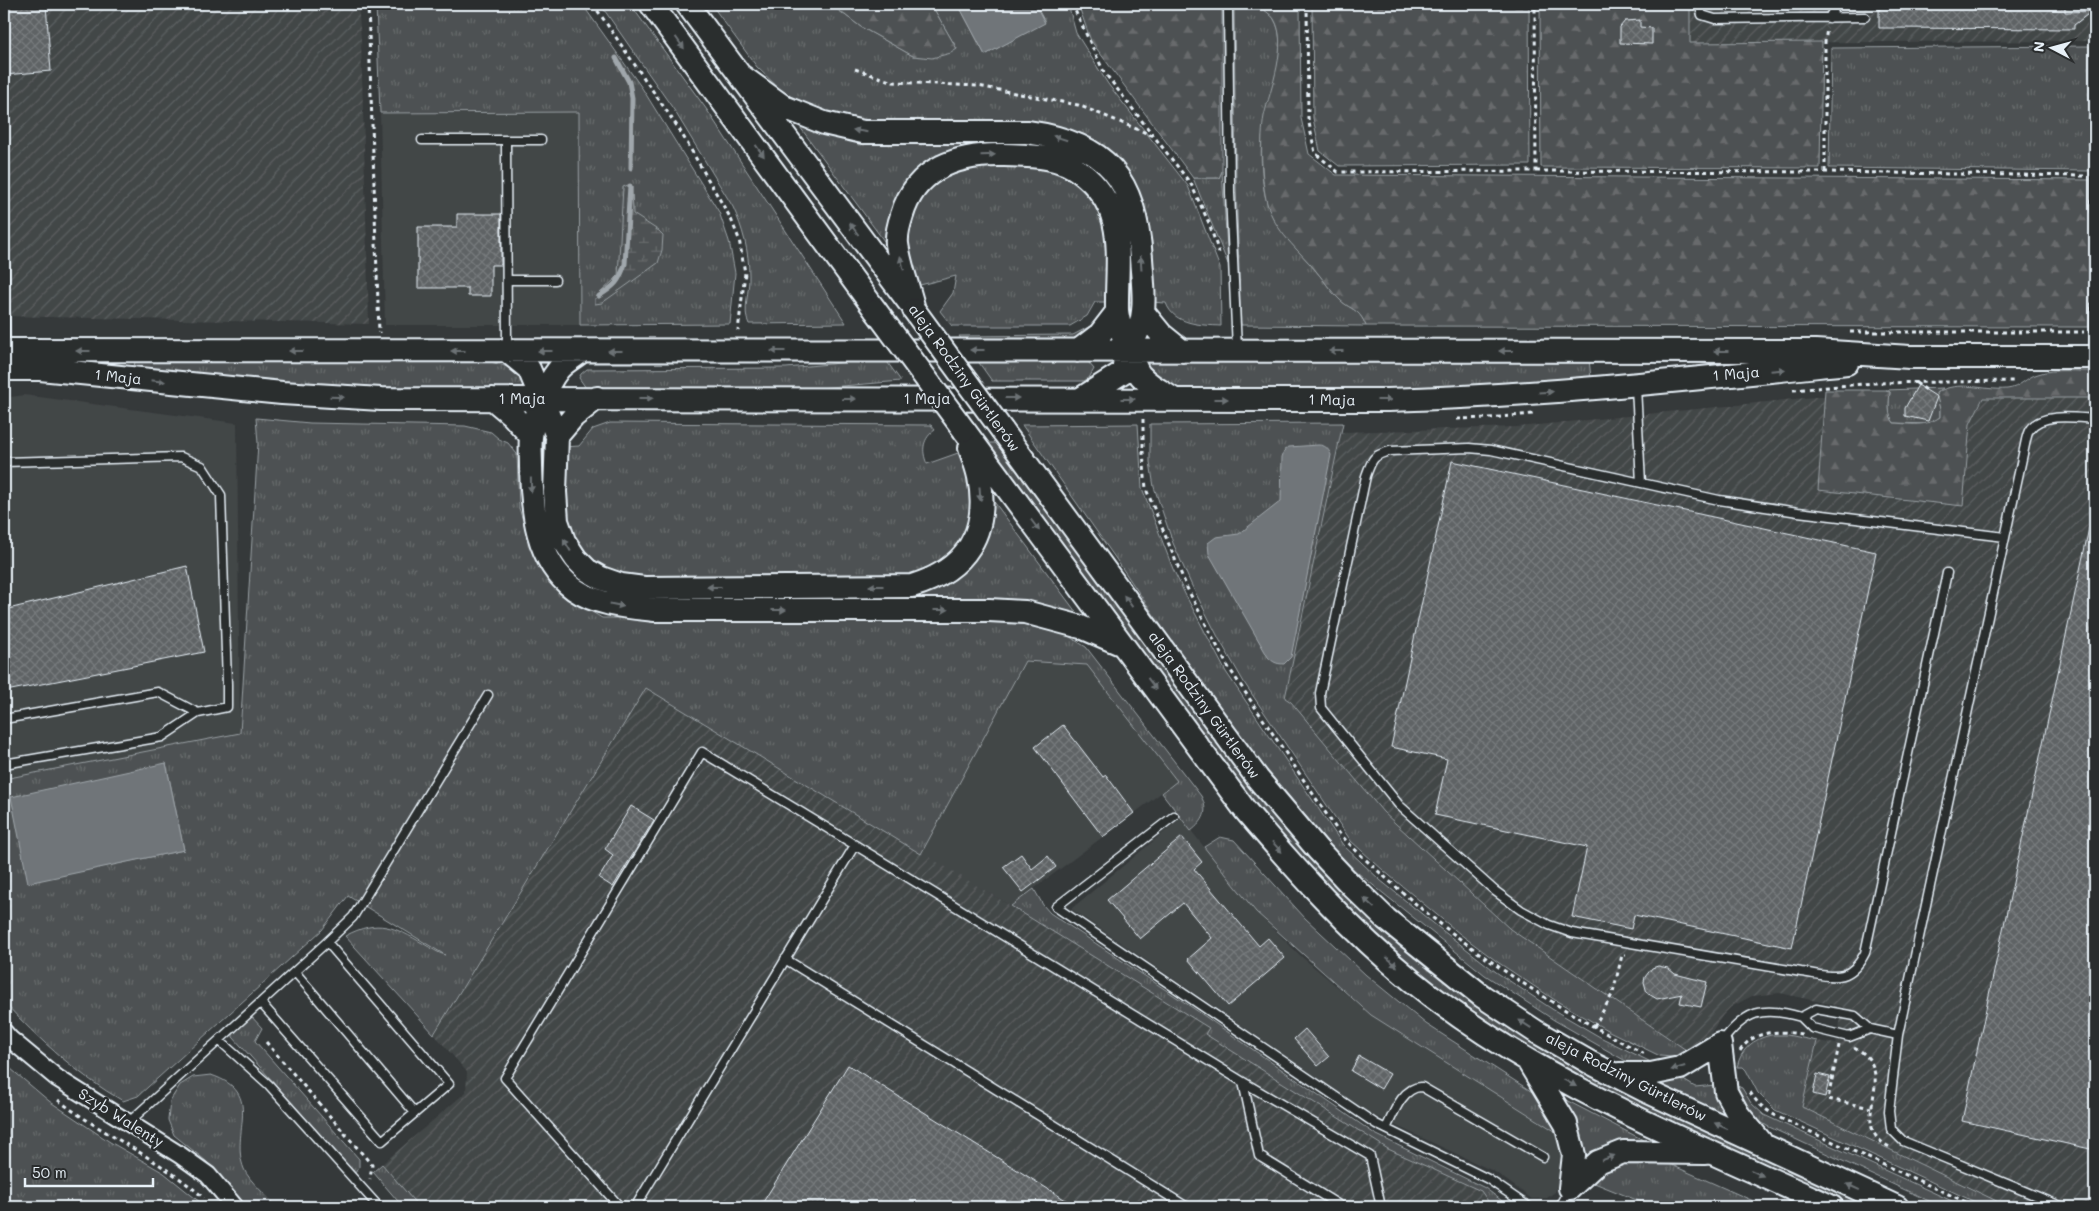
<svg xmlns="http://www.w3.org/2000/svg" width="2099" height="1211" font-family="Mali,sans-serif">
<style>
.built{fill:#424647}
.industrial{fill:url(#industrial-furrows)}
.grass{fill:url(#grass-tufts);stroke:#9aa1a5;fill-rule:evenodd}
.forest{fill:url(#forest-firs);stroke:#9aa1a5}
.wetland{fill:url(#wetland-marsh);stroke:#9aa1a5}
.water{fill:#707579;stroke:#a0a7ac}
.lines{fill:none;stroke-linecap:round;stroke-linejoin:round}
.stream{stroke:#a0a7ac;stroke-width:5}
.building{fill:url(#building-cross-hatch);stroke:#e8f1f8}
.lane-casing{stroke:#e8f1f8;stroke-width:11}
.street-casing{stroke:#e8f1f8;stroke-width:20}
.secondary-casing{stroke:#e8f1f8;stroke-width:26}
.path{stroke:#e8f1f8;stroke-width:3;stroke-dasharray:4 4;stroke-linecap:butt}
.lane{stroke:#2a2d2e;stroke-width:8}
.street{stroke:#2a2d2e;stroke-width:16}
.secondary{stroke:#2a2d2e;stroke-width:22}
.secondary-bridge-casing{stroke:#e8f1f8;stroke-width:26;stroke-linecap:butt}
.secondary-bridge{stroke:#2a2d2e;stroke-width:22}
.oneway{fill:#6c7275}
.labels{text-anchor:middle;stroke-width:5;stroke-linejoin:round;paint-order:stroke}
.street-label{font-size:15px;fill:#e8f1f8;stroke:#2a2d2e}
</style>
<defs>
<pattern id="industrial-furrows" width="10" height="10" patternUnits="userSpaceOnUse" patternTransform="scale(1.25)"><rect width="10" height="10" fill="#424647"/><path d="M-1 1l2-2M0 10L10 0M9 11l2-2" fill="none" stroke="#5d6162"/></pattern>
<pattern id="grass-tufts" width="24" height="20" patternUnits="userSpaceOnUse" patternTransform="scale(1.25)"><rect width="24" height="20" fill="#4d5152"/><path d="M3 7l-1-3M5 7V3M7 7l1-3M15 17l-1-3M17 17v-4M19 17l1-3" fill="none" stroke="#676a6c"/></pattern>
<pattern id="forest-firs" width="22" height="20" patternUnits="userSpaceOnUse" patternTransform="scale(1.25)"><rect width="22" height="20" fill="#4d5152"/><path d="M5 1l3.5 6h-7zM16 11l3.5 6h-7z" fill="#676a6c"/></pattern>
<pattern id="wetland-marsh" width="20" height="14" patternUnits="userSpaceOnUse" patternTransform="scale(1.25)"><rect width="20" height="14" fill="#4d5152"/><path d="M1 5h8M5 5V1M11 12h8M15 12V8" fill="none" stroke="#676a6c"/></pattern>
<pattern id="building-cross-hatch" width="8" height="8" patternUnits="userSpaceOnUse" patternTransform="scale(1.25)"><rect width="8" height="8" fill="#5f6365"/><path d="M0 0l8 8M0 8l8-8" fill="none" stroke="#767a7c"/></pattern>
</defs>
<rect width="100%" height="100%" fill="#35393a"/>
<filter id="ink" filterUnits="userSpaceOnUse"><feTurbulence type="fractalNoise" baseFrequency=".02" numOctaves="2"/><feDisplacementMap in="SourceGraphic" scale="10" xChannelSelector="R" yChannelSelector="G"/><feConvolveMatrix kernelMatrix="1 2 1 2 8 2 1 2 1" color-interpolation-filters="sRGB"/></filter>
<g filter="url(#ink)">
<path class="built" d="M579,112L580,325H385L380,113Z
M24,395L237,423L240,733L4,779V398Z
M1025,661L1087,665L1177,781L1011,906L921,854Z
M1181,818L1256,912L1302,957L1371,1015L1558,1133L1565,1146L1561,1178L1555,1192L1547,1198L1532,1199L1495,1172L1371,1114L1071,909Z"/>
<path class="industrial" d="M4,4H358L361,39L369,324L4,316Z
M1690,4H2095V41L1690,43Z
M1825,396L1818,490L1962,506L1970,424L1984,398H2095V1207H2009L1802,1107L1817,1041L1836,1044L1843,1007L1780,993L1752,996L1731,1007L1723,1015L1706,1040L1692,1054L1510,929L1383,812L1291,702L1285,698L1342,432L1517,427Z
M646,688L1011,906L1209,1028L1205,1034L1388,1149L1481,1191L1492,1207H419L382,1164L466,1092L467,1072L434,1034Z"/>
<path class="grass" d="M376,4H582L642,88L719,212L729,241L735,273L730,324L580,325L579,112L380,113Z
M600,4H630L707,110L846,323L749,324C742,311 750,290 749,275C749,251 743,229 733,207L674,110Z
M711,4H830L861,27L913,56L957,49L931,4H958L985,55L1045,22L1035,4H1068L1076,33L1108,84L1188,186L1220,268L1221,326C1201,325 1174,325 1166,303L1150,302L1123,166C1104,143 1082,133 1054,126L867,123L846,120L790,99L757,67Z
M1234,4H1258C1263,10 1271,14 1274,19C1291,46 1265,109 1262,139C1260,156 1262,187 1267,203C1276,231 1298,249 1316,271C1324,280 1331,292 1340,300C1352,311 1359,308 1366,326L1241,325L1236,185Z
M2089,46V171L1829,168L1831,48Z
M801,124L1047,143L1101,170L1129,217L1133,302H1127L1097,174L955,151L887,245L800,127Z
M970,165L1055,168L1087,187L1106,222L1109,302H1095L1087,316L1070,326H952L940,311L953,293L956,276L920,285L909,254L907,235L913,211L932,183Z
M1222,171L1228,264L1193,178H1219Z
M1100,321L1081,337L1074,339L963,341L959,336L1073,335Z
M885,359L901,381L806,389L586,388L579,378L581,374L587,369L786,368Z
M1589,359L1591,379L1457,390L1179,389L1171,387L1139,361Z
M135,360L485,361C506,365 520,370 531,389H349L134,369Z
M977,360L1088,362L1094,369L1089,378L1084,381H992Z
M1943,388L1936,393L1940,409V417L1931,424L1894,423C1887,414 1889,403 1890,392L1886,390Z
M256,418L310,423L465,426L491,432L499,439L508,443L517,454L519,508L534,556L550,581L567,597L602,618H938L1031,621L1062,632L1086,647L1201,796C1209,811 1204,821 1191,831L1162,793L1177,781L1087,665L1025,661L921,854L646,688L434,1034L345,936C379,918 394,927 424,944C431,948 438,953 445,955L348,896L322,930L138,1096L123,1101C79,1076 38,1039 4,1002V779L240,733L258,443ZM166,763L184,850L28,882Z
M610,423L931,425L935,430C923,438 921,450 927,464L958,453L970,482L971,520L953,554L912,577L665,579L620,576L590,561L566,525L564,447L579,446L593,429Z
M1343,423L1285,698L1291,702L1383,812L1510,929L1692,1054L1683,1058L1660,1056L1607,1030L1555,1000L1499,963L1460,934L1384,871L1351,841L1245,684L1219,639L1191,584L1173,543L1154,487L1150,462V424Z
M1138,424L1142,488L1173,569L1185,594L1226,672L1343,845L1380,880L1438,927L1496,972L1552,1009L1600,1037L1653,1063L1634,1064L1624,1060L1554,1020L1485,975L1338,857L1277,788L1181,655L1116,559L1022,425Z
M986,443H998L1088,566L1421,961L1877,1207H1854C1713,1143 1565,1083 1440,988C1370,935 1306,871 1251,801C1221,762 1192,721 1163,682C1104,602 1045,523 986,443Z
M546,447V485L589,579L925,591L992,499L1079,616L622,599L585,583L571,572L558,557L545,529L540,448Z
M1220,837L1234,840L1305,918L1366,975L1426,1024L1537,1095L1558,1133L1371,1015L1256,912L1204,847Z
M1034,889L1043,905L1050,913L1193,1008L1375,1134L1485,1188L1510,1207H1492L1481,1191L1388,1149L1205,1034L1209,1028L1011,906Z
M251,1016L262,1028L255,1041L359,1159V1167L355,1173L233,1037V1026Z
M1771,1035H1787L1817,1041L1802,1107L2009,1207H1986L1775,1110L1758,1093L1746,1070L1743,1067H1737C1741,1049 1753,1039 1771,1035Z
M4,1063L49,1101L110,1142L164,1173L206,1207H4Z
M211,1075C266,1093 229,1132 244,1169C249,1181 268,1197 277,1207H246L206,1161L174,1135L168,1120L170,1101L180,1085L193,1077Z
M1677,1076L1695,1087L1716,1085L1730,1118L1648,1082Z
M1735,1085L1742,1088L1751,1103L1764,1115L1965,1207H1942L1767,1126L1752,1116Z
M1560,1097L1653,1145L1582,1166Z
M1628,1159H1658L1767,1207H1654L1587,1180Z
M382,1164L419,1207H403L373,1172Z"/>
<path class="forest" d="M830,4H931L957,49L951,53L932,58L913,56L861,27Z
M1078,4H1222V171L1219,178H1193L1091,41Z
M1258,4H1300L1301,118L1309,154L1336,175L2090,180L2091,258L2089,327L1366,326C1359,308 1352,311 1340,300C1331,292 1324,280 1316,271C1298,249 1275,232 1267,203C1261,182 1260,138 1264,116C1270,90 1289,44 1274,19C1271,14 1263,10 1258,4Z
M1312,4H1529L1530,165L1339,166L1320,151L1313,118Z
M1540,4H1690V43L1822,42L1820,168L1541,167Z
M2095,371V398H1983L1970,424L1963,506L1818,490L1825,390H1886L1890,392C1889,402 1887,414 1894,423C1910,424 1926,427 1940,417V409L1936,393C1959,379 1983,391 2007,389C2020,388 2026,377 2038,374C2054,368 2078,372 2095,371Z"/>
<path class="wetland" d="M628,185L632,187L633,214L659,231L663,235L662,250L658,263L602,303L595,304V298L618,276L623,187Z"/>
<path class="water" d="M958,4H1035L1045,23L985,55Z
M1318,445C1325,445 1328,448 1331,455L1291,657L1284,664C1276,664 1273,662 1268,657L1209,554L1208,543L1216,537L1239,534L1281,501L1282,457L1285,449L1289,447Z
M166,763L184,850L28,883L11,797Z"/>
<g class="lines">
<path class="stream" d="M616,58L629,82L632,98L631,168
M599,296C615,286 619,282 625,264L630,186"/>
</g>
<path class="building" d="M4,4H46L51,71L4,75Z
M1879,7H2065V12L2092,11L2074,25V29L1879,28Z
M1640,20V27L1652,28V44L1620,43V27L1625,21Z
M457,214H501V265H491V296H468V288H418V227H457Z
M1918,385L1937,397L1928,421L1905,416V408Z
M1452,461L1876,552L1792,948L1634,915L1631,929L1572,917L1587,847L1435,815L1447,759L1391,747Z
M2089,528L2095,529V1150L1962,1121Z
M187,566L204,652L6,691L4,677V610Z
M1063,725L1103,777L1106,775L1134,813L1103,837L1035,747Z
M631,806L654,820L613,887L599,878L613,855L605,849Z
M1182,837L1202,862L1194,869L1259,946L1268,938L1285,958L1228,1006L1188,959L1212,938L1183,903L1140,939L1107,900Z
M1021,854L1032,869L1048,856L1056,867L1023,892L1003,867Z
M1658,966L1668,968L1675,974L1707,982L1701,1007L1680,1003L1682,994L1657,999L1647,993L1644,982L1645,977L1652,968Z
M1305,1029L1329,1057L1318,1066L1294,1039Z
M1359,1056L1390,1074L1381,1089L1351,1071Z
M848,1065L1077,1207H760Z
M1817,1074L1830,1077L1825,1097L1813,1094Z"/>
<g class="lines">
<g class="lane-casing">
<path id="lane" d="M1228,4L1230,193L1237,349
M1699,4L1702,15L1715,19L1865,17
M1829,18L1837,4
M2095,133V211
M422,140H541
M506,141L507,349
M4,254L5,348
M507,280H555
M2094,355L2095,306
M1636,387L1641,483
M4,462L181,457L202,466L221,495L227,684V707L198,713L162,737L4,764
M1947,573L1865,953C1849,985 1831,976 1801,972L1572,933L1549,925L1521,910L1495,891L1399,805L1321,708L1320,693L1366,476C1372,459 1373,455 1390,451L1469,448L1491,450L1719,500L1798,512L2005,537
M4,719L158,692L198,713
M1174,816L1056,907L1376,1124L1488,1179L1529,1207
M327,942L353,917L488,695
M785,959L1187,1207
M295,972L415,1113
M1816,1009L1855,1016L1870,1029L1849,1037L1812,1028L1801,1017Z
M1870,1029L1898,1035L2026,440C2027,436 2028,431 2030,429C2043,412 2077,418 2095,419
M1898,1035L1889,1111L1891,1129L1903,1141L2063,1207
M220,1041L269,1085L379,1207
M1721,1043C1746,1010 1762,1006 1801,1017
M1243,1082L1259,1156L1342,1207
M128,1123L327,942L449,1084L382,1141L261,1003
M1386,1129C1393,1114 1403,1086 1422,1087L1543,1157
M620,1207L505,1078L702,752L855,845
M635,1207L855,845L1243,1082L1370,1156L1381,1207
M1560,1207L1569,1190"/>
</g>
<g class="street-casing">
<path id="street" d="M4,1032L10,1039L57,1078L180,1155L208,1175L235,1207"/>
</g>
<g class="secondary-casing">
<path id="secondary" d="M651,4L876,311
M687,4L908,301
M740,75L784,107L824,123L863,132H1027C1108,143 1135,179 1141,258C1142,275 1145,294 1143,311C1142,326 1135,337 1129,350C1126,357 1124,365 1123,372L1082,398
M914,310C909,289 900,266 897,244C896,234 899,224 902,215C916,167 959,154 1004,155C1030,156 1058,155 1080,172C1129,208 1116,258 1117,310C1118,323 1126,346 1131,357C1134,363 1137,373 1142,377C1150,386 1163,392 1173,399
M1143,312L1161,334L1182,351
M4,350L1815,351L1910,357H2095
M507,351L529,369L557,436L555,492L557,521L564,541L576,559L587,570L601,578L621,585L644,588L912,586C966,570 990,532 979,477C977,467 973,457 970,448
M582,351C575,357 564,362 558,370C546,385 533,417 531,437C530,446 531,457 531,467C532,510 536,561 574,589C597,605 627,607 655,610H989L1025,612L1081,627L1123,645
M1078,351L1100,334L1117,312
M4,369H40L282,393L381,399L1388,400C1541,396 1694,379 1847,363
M493,399L512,415L531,436
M964,430L1245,810C1296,870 1350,930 1411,980C1535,1081 1688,1141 1832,1207
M1002,430L1258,779L1318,850L1351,885L1386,919L1482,996L1535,1031L1589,1062L1644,1090L1897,1207
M557,436L574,416L597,398
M1528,1061L1566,1124L1574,1155L1570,1188
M1619,1074H1651L1680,1068L1720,1044L1726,1092L1738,1114L1761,1142
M1570,1188L1598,1162L1623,1152L1705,1153"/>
</g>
<path class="path" d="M368,4L379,333
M593,4L679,129L731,219L739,239L745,273L738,331
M1072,4L1104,72L1191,184L1209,223L1219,253
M1307,4L1308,118L1315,153L1338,172L1536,171L1535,4
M855,69L893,82L978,86L1078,105L1154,136
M1536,171L1825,172L2084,176
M1825,172V42L1827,28
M1850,332H2084
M1916,383L1929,392
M1793,390L1874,383L2015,381
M1143,419V453L1146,489L1187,588L1227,665L1339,833C1365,861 1394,885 1423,910C1492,966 1566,1014 1645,1054
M1457,419L1489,418L1533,414
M1594,1027L1613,993L1622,955H1625
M266,1042L372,1165L370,1179
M1839,1045L1828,1099L1871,1108
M1854,1047C1905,1074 1841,1126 1892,1148
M1740,1051C1754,1029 1779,1031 1802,1034
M1750,1092C1758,1105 1767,1111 1780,1118L1977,1207
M58,1100C105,1136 160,1159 204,1198"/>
<use href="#lane" class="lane"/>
<use href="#street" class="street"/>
<use href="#secondary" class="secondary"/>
<g class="secondary-bridge-casing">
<path id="secondary-bridge" d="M914,310L1002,430
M876,311L964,430"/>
</g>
<use href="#secondary-bridge" class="secondary-bridge"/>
</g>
<defs><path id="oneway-solid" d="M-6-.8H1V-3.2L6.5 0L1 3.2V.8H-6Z" transform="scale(1.25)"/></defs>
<g class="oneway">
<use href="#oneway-solid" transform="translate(680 43) rotate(54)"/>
<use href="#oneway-solid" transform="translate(860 131) rotate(-171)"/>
<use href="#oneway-solid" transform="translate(1060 138) rotate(-163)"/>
<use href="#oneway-solid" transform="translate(760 151) rotate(54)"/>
<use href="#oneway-solid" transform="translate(988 155) rotate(-1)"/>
<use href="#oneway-solid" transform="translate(854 229) rotate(-127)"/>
<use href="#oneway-solid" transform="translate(902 263) rotate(-104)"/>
<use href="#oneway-solid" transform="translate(1141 263) rotate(-94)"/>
<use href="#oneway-solid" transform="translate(977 350) rotate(180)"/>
<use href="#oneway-solid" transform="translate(83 351) rotate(180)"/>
<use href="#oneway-solid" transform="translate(296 351) rotate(180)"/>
<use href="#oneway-solid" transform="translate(458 351) rotate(180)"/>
<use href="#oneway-solid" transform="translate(545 351) rotate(-180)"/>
<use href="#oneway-solid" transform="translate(615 351) rotate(-180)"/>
<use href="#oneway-solid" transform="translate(778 351) rotate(180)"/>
<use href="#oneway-solid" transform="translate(1336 351) rotate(-180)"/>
<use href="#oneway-solid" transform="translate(1506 351) rotate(180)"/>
<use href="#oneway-solid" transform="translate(1721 351) rotate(180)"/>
<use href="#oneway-solid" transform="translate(1778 370) rotate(-5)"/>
<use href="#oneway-solid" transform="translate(158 381) rotate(6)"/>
<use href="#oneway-solid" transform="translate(1546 392) rotate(-4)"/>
<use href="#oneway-solid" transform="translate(337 397) rotate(2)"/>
<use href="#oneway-solid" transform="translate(646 398)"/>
<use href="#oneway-solid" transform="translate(1012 398)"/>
<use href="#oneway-solid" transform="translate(849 399)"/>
<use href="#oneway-solid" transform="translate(1128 399)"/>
<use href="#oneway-solid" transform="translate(1221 399)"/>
<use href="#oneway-solid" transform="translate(1384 400)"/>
<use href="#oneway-solid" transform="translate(531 485) rotate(89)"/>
<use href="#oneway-solid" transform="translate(980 494) rotate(86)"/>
<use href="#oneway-solid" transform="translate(1035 525) rotate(53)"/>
<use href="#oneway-solid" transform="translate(567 545) rotate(-120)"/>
<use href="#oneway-solid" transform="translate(876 586) rotate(180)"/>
<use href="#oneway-solid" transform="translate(714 587) rotate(180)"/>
<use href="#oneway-solid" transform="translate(1128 601) rotate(-126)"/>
<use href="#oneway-solid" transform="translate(617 605) rotate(12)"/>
<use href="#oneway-solid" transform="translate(779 610)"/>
<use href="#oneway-solid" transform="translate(941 610)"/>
<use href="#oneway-solid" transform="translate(1152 684) rotate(54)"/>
<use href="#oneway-solid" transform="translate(1277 847) rotate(48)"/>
<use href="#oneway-solid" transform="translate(1369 903) rotate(-137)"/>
<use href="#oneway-solid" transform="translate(1392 962) rotate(42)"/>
<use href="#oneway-solid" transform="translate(1525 1024) rotate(-147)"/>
<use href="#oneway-solid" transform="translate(1678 1068) rotate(164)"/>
<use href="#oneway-solid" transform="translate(1570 1083) rotate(29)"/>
<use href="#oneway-solid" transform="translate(1721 1126) rotate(-155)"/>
<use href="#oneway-solid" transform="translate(1608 1158) rotate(-21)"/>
<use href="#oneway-solid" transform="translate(1757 1173) rotate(25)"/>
<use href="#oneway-solid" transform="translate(1853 1187) rotate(-155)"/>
</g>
</g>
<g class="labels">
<g class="street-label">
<text transform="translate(1736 374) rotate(-5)" y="5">1 Maja</text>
<text transform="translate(118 377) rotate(6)" y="5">1 Maja</text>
<text transform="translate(964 378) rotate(54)" y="5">aleja Rodziny Gürtlerów</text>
<text x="522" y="404">1 Maja</text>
<text x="927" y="404">1 Maja</text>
<text transform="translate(1332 400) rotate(1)" y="5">1 Maja</text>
<text transform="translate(1204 705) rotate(54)" y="5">aleja Rodziny Gürtlerów</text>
<text transform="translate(1626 1077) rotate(27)" y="5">aleja Rodziny Gürtlerów</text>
<text transform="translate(121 1118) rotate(32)" y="5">Szyb Walenty</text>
</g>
</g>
<rect width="2099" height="1211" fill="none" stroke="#2a2d2e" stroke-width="20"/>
<rect x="10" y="10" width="2079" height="1191" fill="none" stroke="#e8f1f8" stroke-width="2" filter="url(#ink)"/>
<g transform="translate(2052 48) rotate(276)" stroke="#2a2d2e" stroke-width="4" paint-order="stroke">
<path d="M0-4L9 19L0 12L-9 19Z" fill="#e8f1f8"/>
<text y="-8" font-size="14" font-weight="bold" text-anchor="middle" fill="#e8f1f8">N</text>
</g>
<path d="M25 1178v8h128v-8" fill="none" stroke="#e8f1f8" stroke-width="2.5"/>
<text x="32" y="1178" font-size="15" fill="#e8f1f8" stroke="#2a2d2e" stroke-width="4" paint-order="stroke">50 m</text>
</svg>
